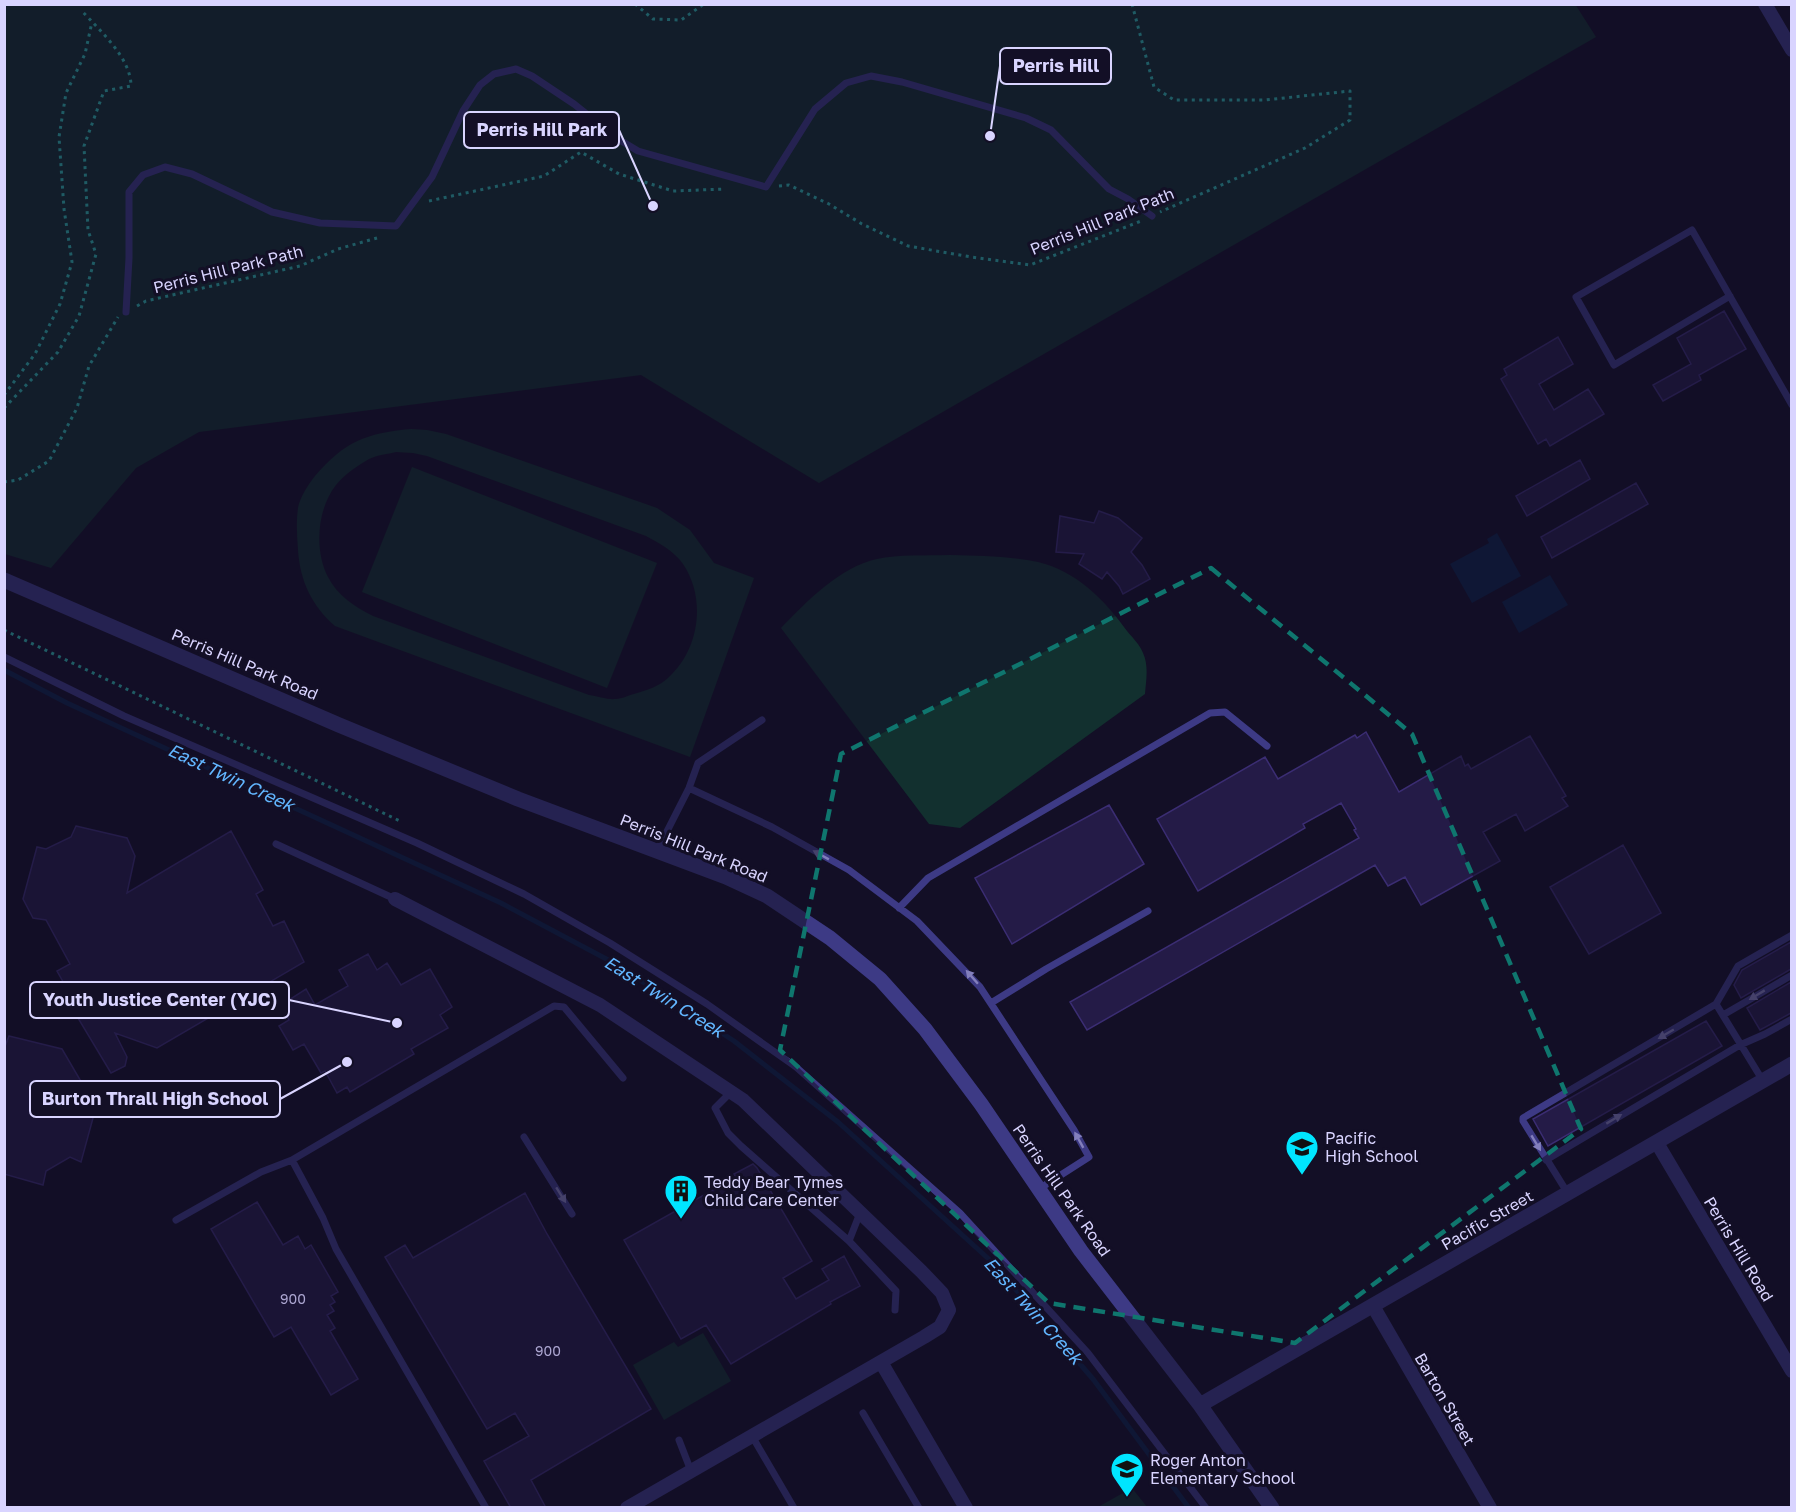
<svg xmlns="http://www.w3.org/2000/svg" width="1796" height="1512" font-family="'Golos Text',sans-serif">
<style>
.green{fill:#12302f;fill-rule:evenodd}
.water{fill:#0c2248}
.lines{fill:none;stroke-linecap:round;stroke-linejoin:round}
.stream{stroke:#0c2248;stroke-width:5}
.building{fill:#241b47;stroke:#3b2d73;stroke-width:1.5}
.path{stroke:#2fb8b0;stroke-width:3;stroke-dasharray:3 4.5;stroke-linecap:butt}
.service{stroke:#3d3a85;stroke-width:7}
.minor{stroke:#3d3a85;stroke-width:14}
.tertiary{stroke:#3d3a85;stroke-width:15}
.oneway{fill:#837fbc}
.marked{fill:none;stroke:#0f766e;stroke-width:4.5;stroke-dasharray:12 8;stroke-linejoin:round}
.labels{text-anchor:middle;stroke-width:6;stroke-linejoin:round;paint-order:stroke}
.number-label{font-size:14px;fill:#aca6d1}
.street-label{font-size:16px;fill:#d9d4ff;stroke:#130f26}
.poi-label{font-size:16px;fill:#d9d4ff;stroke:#130f26;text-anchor:start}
.water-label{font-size:18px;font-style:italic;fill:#62b6ff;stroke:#130f26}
.leader{fill:none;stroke:#d9d4ff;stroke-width:2}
.callout-dot{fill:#d9d4ff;stroke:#130f26;stroke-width:2}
.callout{fill:#130f26;stroke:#d9d4ff;stroke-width:2}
.callout-label{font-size:18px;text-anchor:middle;font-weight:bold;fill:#d9d4ff}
</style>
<rect width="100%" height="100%" fill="#130f26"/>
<path class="green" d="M1575,4L1596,37L819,483L641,375L199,432L136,468L51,568L5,554L4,5Z
M411,429L427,430L446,434L657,508L690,530L714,563L754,578L690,757L335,626C312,606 300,581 298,550C297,536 296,522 298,508C300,497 308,485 315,476C344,442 366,433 411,429ZM396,452L413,453L427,456L646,536C659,543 674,551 683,564C707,599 699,651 668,678C660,686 645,691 634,694C629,695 622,699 616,699C608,700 597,696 589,695L373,616C355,607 337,595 328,577C314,550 317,509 336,485C345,474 357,466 369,459C377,455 388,454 396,452Z
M412,467L657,563L607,688L362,592Z
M950,555C979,556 1010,556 1038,562C1076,571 1105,600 1127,631C1133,638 1140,645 1143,653C1149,666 1146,681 1145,694L960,828L929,824L781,628C806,602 840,567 877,559C898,554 928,556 950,555Z
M703,1333L731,1381L664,1420L633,1365L674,1342L678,1347Z
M1132,1488L1147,1507H1098Z"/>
<path class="water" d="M1497,533L1521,576L1472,603L1450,564L1489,543L1487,539Z
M1550,575L1568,605L1519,633L1502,602Z"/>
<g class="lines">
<path class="stream" d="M4,670L67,703L501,903L612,962L734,1041L838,1122L992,1262L1093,1379L1189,1508"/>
</g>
<path class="building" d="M1724,311L1746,349L1699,375L1701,380L1663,401L1653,385L1691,364L1677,338Z
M1558,337L1573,364L1539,384L1554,410L1588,389L1604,414L1550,446L1546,439L1538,444L1501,379L1507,375L1504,369Z
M1580,460L1590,479L1527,516L1516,496Z
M1636,483L1648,504L1552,558L1541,537Z
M1099,511L1118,518L1142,538L1131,552L1142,565L1150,579L1123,594L1119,586L1107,572L1102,579L1079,564L1084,554L1056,552L1060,516L1094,523Z
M1366,732L1399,792L1461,756L1465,766L1468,764L1471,769L1530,736L1566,796L1562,798L1568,806L1525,831L1516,814L1483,832L1500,861L1421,905L1405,877L1388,886L1375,865L1087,1030L1070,1002L1359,838L1354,830L1356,829L1341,803L1303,824L1305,828L1198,891L1157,819L1265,757L1278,779L1355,735L1357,738Z
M1109,805L1144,864L1012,944L975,878Z
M76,826L127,838L135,856L127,893L231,831L263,890L256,894L273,926L284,921L304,962L157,1048L115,1033L127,1057L125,1066L111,1073L72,1008L75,1003L57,971L70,964L46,920L33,918L23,899L37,847L46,849L71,837Z
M1623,845L1661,913L1589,954L1550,887Z
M1791,942V969L1741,998L1734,985L1742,970Z
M368,954L377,970L387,963L401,985L430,969L452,1007L440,1015L448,1028L411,1049L414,1054L350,1092L347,1087L337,1093L325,1071L321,1073L304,1044L293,1050L279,1026L289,1020L281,1005L306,989L315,1005L348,986L339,970Z
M1791,982V1013L1760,1030L1747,1008Z
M1706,1021L1722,1046L1548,1146L1533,1119Z
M9,1036L62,1049L96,1107L81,1162L70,1157L46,1171L43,1185L4,1174V1049Z
M753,1164L757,1168L812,1261L783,1278L796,1299L829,1280L822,1269L844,1256L860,1286L830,1302L831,1304L731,1364L706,1325L681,1339L624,1240L736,1177L734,1174Z
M525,1193L547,1234L651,1409L531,1480L546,1508H511L484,1461L529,1436L515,1413L487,1429L385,1257L405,1245L413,1258Z
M257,1202L283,1245L298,1236L305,1249L311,1245L338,1292L331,1296L335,1302L330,1305L334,1311L327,1315L335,1328L330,1331L358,1379L331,1395L291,1327L274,1337L211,1229Z"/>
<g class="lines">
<path class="path" d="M635,4L653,19L681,20L704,4
M1132,4L1154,87L1174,100H1265L1350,91V120L1305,148L1160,212
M779,186L789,185L829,204L862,224L908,246L971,257L1030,265L1141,221
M429,201L544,176L581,152L619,174L673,191L725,189
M137,306L146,301L300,266L338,249L377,238
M4,395L35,354L60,304L72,262L64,209L59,137L66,93L85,54L92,22
M4,408L58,352L79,316L96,254L88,230L84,146L104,91L131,86C131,58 100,31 82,11
M4,482L18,480L49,461L77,408L89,366L118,317
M4,630L402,822"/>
<path class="service" d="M1730,296L1614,365L1576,297L1692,230L1792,405
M126,312L129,258V192L143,175L165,167L192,174L272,212L320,223L396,226L432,177L463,111L480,85L494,74L516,69L532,76L574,104L618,139L638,151L766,187L815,109L846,83L871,76L902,82L1026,118L1051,130L1109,189L1128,199L1152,216
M4,657L124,716L417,843L524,894L610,943L707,1004L796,1067L960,1213L1088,1353L1206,1508
M689,788L772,827L849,870L917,921L980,987L1074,1130L1089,1157L1039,1189
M276,844L395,899
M657,851L689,788L698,763L762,720
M899,908L928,878L1210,713L1225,712L1267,746
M991,1003L1046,969L1148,911
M1716,1004L1763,1081
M1723,1015L1792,975
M731,1092L715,1108L728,1133L741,1146L849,1241L896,1291L895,1310
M524,1137L572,1214
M1546,1160L1740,1045L1765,1034L1792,1019
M1567,1192L1523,1121V1118L1716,1004L1738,966L1792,935
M176,1220L261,1172L292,1160
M849,1241L860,1213
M863,1413L919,1508
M752,1436L794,1508
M679,1440L691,1471
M486,1508L336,1249L323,1218L292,1160L554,1006L564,1007L623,1078"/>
<path class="minor" d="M1765,4L1792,50
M395,899L600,1005L743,1100L921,1271L942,1293L949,1310L940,1327L924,1337L627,1508
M1657,1143L1792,1371
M1373,1306L1490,1508
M881,1362L966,1508"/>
<path class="tertiary" d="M4,580L339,725L518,799L726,877L767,896L830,938L880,979L925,1029L981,1104L1081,1251L1200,1405L1272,1508
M1200,1405L1792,1064"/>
</g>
<defs><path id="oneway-solid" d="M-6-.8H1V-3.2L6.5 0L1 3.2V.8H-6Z" transform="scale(1.5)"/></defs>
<g class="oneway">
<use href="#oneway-solid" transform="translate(821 855) rotate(-151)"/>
<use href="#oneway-solid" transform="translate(972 977) rotate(-131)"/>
<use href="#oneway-solid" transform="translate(1757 995) rotate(149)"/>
<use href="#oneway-solid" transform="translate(1666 1034) rotate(150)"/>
<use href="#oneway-solid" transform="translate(1614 1119) rotate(-31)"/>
<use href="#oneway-solid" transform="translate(1079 1140) rotate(-119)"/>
<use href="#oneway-solid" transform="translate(1536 1143) rotate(59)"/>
<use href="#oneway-solid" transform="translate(561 1195) rotate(58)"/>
</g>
<path d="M0 0H1796V1512H0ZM1211,568L1412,734L1581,1129L1295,1343L1049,1303L780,1050L841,754Z" fill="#130f26" fill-opacity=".55" fill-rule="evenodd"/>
<path class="marked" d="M1211,568L1412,734L1581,1129L1295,1343L1049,1303L780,1050L841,754Z"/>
<defs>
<g id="school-pin" transform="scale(1.725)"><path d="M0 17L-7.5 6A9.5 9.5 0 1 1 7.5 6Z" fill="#00e5ff" stroke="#130f26"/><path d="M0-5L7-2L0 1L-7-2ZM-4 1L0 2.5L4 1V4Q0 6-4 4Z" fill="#111"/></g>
<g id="building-pin" transform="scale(1.725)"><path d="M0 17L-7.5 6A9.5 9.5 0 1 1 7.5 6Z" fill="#00e5ff" stroke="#130f26"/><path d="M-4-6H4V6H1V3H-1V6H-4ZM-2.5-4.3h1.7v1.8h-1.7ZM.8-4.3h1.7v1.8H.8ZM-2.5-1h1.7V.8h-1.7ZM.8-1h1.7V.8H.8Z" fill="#111"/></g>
</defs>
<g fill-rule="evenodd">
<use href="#school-pin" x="1302" y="1147"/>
<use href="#building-pin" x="681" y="1191"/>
<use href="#school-pin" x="1127" y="1469"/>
</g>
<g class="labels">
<g class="number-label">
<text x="293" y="1304">900</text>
<text x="548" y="1356">900</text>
</g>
<g class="street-label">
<text transform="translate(1102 221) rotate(-22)" y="6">Perris Hill Park Path</text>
<text transform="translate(228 269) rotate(-14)" y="6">Perris Hill Park Path</text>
<text transform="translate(245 664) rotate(23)" y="6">Perris Hill Park Road</text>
<text transform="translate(694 848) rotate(22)" y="6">Perris Hill Park Road</text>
<text transform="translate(1062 1190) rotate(55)" y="6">Perris Hill Park Road</text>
<text transform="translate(1487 1220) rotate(-30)" y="6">Pacific Street</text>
<text transform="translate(1739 1249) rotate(59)" y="6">Perris Hill Road</text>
<text transform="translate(1445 1399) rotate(60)" y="6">Barton Street</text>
</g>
<g class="poi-label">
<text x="1325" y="1144">Pacific<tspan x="1325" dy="18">High School</tspan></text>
<text x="704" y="1188">Teddy Bear Tymes<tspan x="704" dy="18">Child Care Center</tspan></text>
<text x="1150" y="1466">Roger Anton<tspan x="1150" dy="18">Elementary School</tspan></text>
</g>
<g class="water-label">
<text transform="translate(231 778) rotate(25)" y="6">East Twin Creek</text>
<text transform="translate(664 997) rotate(32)" y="6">East Twin Creek</text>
<text transform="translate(1033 1311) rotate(48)" y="6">East Twin Creek</text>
</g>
</g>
<path class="leader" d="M990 136L1000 66M653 206L619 130M397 1023L289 1000M347 1062L280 1099"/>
<g class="callout-dot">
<circle cx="990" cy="136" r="6"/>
<circle cx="653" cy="206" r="6"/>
<circle cx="397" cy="1023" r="6"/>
<circle cx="347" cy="1062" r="6"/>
</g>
<g class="callout">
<rect x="1000" y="48" width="111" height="36" rx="6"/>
<rect x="464" y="112" width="155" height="36" rx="6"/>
<rect x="30" y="982" width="259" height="36" rx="6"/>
<rect x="30" y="1081" width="250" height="36" rx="6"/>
</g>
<g class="callout-label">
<text x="1056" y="72">Perris Hill</text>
<text x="542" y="136">Perris Hill Park</text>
<text x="160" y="1006">Youth Justice Center (YJC)</text>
<text x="155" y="1105">Burton Thrall High School</text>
</g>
<rect width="1796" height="1512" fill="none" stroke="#d9d4ff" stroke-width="12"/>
</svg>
